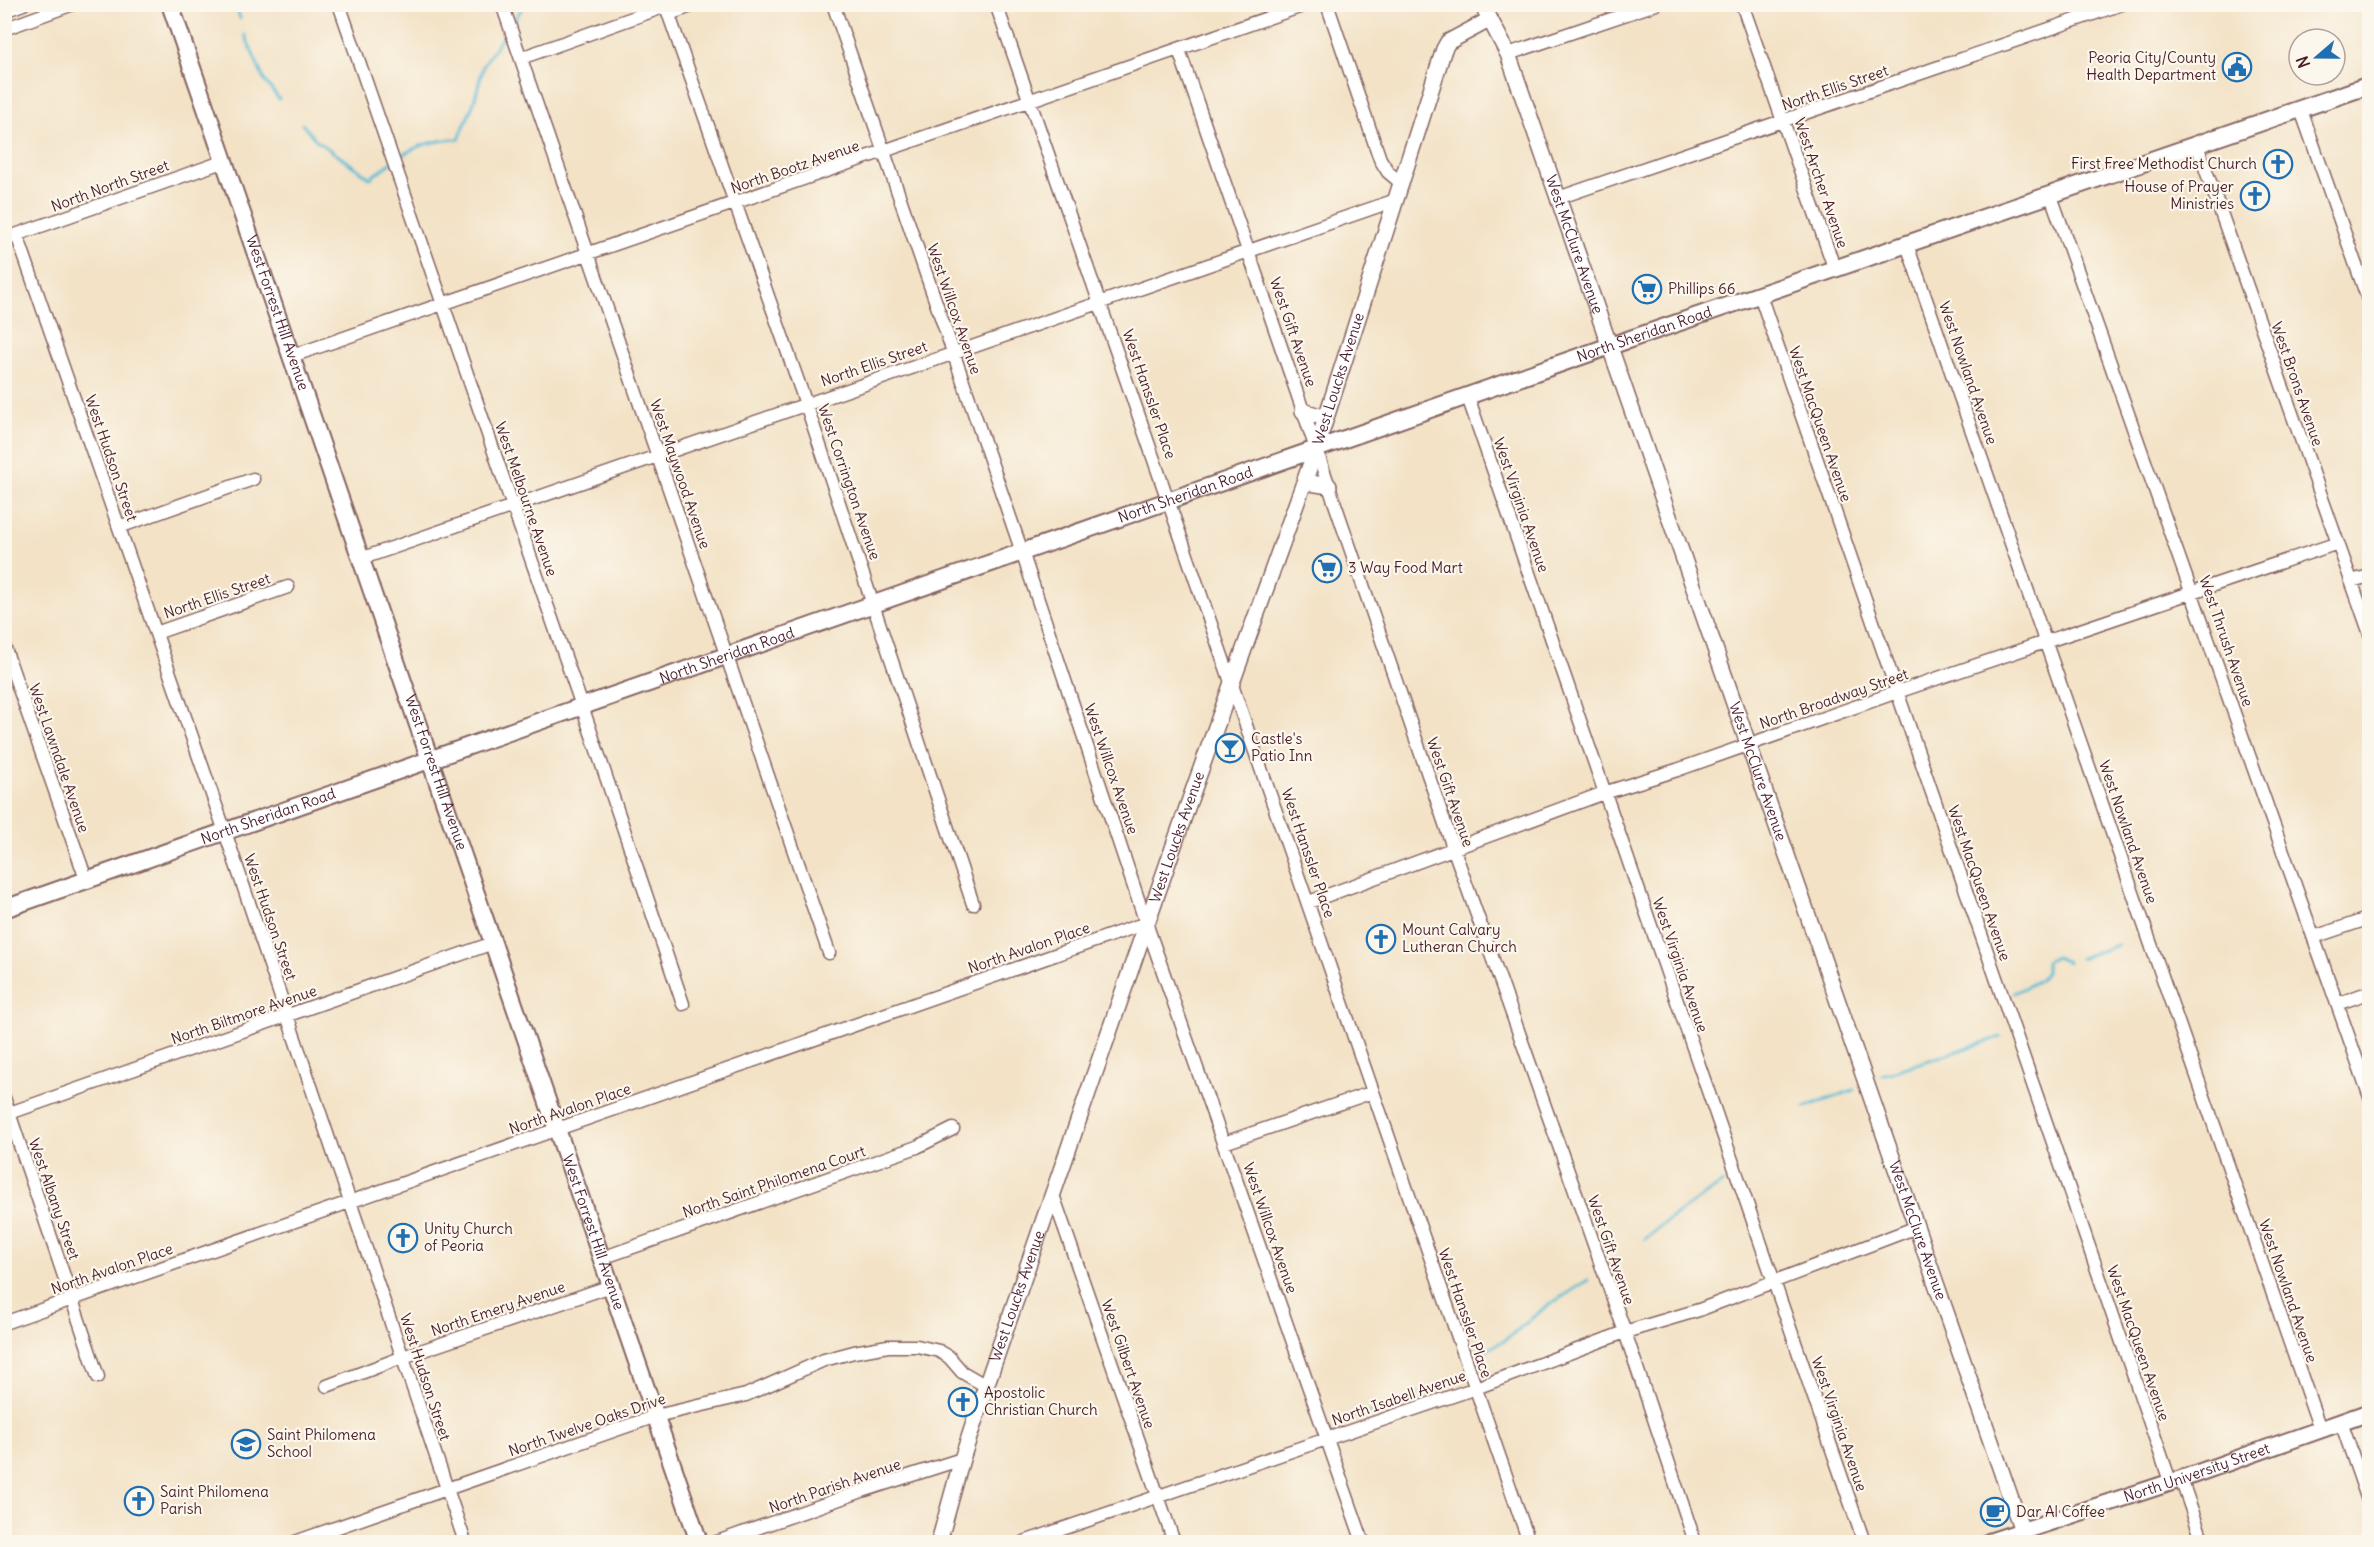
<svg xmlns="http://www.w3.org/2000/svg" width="2374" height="1547" font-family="Delius,sans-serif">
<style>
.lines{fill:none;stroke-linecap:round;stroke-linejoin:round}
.stream{stroke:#56bad5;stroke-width:3}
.minor-casing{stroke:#856361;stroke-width:15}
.tertiary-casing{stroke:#856361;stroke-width:18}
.secondary-casing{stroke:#856361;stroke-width:20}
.minor{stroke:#fff;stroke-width:12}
.tertiary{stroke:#fff;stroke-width:15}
.secondary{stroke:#fff;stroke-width:16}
.labels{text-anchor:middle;stroke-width:4.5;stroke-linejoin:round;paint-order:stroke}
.poi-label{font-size:15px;fill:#4a1f2b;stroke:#fbf7ec;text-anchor:start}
.street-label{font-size:15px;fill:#4a1f2b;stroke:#fbf7ec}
</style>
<rect width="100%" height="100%" fill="#fbf7ec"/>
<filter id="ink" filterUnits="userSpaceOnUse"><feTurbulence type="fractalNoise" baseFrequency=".0167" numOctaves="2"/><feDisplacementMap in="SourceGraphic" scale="12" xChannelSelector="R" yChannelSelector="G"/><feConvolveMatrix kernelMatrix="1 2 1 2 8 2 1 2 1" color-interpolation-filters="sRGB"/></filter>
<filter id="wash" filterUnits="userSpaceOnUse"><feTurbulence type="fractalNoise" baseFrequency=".008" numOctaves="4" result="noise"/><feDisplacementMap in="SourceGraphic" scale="24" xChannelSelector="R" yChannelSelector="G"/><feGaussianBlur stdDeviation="1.35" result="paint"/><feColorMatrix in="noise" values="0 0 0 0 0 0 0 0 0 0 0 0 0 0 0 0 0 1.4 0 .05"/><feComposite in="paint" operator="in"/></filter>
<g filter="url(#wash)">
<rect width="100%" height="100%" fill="#f3e2c6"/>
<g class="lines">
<path class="stream" d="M236,4L240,19
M515,19L525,4
M245,35L264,80L279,99
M302,124L316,140L370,178L391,163
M396,159C416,145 434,140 459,139L474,102L484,64L504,35
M2080,958L2118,945
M2014,993L2040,980L2046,972V962L2055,957L2068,962
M1882,1075L2001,1037
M1805,1107L1854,1090
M1645,1239L1671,1218L1723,1183
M1478,1362L1488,1348L1504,1341L1543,1309L1588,1280
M1399,1403L1458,1378
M1348,1419L1389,1406"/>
</g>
</g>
<g filter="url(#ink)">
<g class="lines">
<g class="minor-casing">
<path id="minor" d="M339,4L582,706L683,1004
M502,4L829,953
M665,4L806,404L973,904
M833,4L1022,552L1146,923L1363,1542
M996,4C1177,516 1353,1029 1529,1542
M1327,4L1380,159L1388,172L1401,183
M1742,4L1835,270
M4,11L23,4
M669,14L697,4
M4,29L73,4
M1179,50L1454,850L1625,1332L1695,1542
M1508,54L1656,4
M521,58L666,6
M2301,110L2370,305
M2197,145L2370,634
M2051,196L2370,1097
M1558,198L2122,4
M17,235L222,823L465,1542
M4,239L225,161
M1907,245L2320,1429
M1760,295L2170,1481
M292,356L1308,4
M1468,397L1864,1542
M119,527L253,479
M363,558L1396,200
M2351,581L2370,576
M156,633L288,587
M4,646L86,879
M1309,902L1604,793L1677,770L1897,692L2338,543
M2314,937L2370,918
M2337,1004L2370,992
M4,1098L98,1377
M4,1115L493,943
M1224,1143L1373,1092
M1053,1195L1174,1542
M602,1258L917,1147L953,1129
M4,1323L1146,923
M327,1386L403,1357L611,1286
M2341,1422L2370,1506
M2181,1479L2203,1542
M295,1542L656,1416L746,1395L824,1360L854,1352L888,1346H917L939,1351L949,1357L962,1372L986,1386
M717,1542L865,1490L962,1459
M1024,1542L1476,1388L1625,1332L1699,1310L1917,1227"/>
</g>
<g class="tertiary-casing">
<g id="tertiary">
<path id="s1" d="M1482,4L1508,54L2026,1542"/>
<path d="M1303,411L1326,418"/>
<path d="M1305,482L1329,486"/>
<path id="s2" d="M939,1542L962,1459L986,1386L1188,805L1316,449L1444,49L1448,42L1489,20"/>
</g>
</g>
<g class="secondary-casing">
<g id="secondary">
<path id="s3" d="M170,4C349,516 524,1029 699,1542"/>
<path id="s4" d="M4,909L1610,346L2370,85"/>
<path id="s5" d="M1989,1542L2181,1479L2370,1412"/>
</g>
</g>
<use href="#minor" class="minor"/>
<use href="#tertiary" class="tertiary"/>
<use href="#secondary" class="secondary"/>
</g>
</g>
<defs>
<g id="civic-ring" transform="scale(1.5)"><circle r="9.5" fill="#fbf7ec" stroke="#1f6fb2" stroke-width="1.5"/><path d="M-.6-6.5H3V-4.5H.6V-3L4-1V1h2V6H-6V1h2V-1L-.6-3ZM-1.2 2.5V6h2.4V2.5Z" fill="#1f6fb2"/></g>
<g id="church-ring" transform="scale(1.5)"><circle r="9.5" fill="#fbf7ec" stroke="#1f6fb2" stroke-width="1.5"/><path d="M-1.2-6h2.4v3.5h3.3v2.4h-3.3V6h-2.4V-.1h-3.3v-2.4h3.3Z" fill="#1f6fb2"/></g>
<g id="supermarket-ring" transform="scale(1.5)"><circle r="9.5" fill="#fbf7ec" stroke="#1f6fb2" stroke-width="1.5"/><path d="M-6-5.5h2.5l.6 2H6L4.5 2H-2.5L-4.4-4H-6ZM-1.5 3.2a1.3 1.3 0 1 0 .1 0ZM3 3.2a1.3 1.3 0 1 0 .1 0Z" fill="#1f6fb2"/></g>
<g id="bar-ring" transform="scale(1.5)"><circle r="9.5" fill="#fbf7ec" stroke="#1f6fb2" stroke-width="1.5"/><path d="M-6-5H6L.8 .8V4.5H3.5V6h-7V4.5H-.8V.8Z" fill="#1f6fb2"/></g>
<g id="school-ring" transform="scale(1.5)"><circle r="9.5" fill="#fbf7ec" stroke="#1f6fb2" stroke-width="1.5"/><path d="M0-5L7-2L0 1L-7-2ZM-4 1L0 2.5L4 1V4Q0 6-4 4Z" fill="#1f6fb2"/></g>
<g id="cafe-ring" transform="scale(1.5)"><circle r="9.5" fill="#fbf7ec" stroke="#1f6fb2" stroke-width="1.5"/><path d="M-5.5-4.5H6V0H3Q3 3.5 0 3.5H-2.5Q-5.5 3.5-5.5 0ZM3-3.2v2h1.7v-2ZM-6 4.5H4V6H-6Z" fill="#1f6fb2"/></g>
</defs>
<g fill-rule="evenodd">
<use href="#civic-ring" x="2237" y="67"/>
<use href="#church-ring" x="2278" y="164"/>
<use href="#church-ring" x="2255" y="196"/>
<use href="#supermarket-ring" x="1647" y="289"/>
<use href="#supermarket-ring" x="1327" y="568"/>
<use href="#bar-ring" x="1230" y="748"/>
<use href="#church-ring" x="1381" y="939"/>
<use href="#church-ring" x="403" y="1238"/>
<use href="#church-ring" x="963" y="1402"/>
<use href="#school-ring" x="246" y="1444"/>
<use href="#church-ring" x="139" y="1501"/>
<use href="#cafe-ring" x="1995" y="1512"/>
</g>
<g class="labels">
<g class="poi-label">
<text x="2216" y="63" text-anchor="end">Peoria City/County<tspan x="2216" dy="17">Health Department</tspan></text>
<text x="2257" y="169" text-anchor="end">First Free Methodist Church</text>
<text x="2234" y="192" text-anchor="end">House of Prayer<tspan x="2234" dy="17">Ministries</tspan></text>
<text x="1668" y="294">Phillips 66</text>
<text x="1348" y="573">3 Way Food Mart</text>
<text x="1251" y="744">Castle's<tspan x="1251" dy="17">Patio Inn</tspan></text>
<text x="1402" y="935">Mount Calvary<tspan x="1402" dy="17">Lutheran Church</tspan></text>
<text x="424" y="1234">Unity Church<tspan x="424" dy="17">of Peoria</tspan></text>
<text x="984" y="1398">Apostolic<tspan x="984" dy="17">Christian Church</tspan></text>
<text x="267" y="1440">Saint Philomena<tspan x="267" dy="17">School</tspan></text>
<text x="160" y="1497">Saint Philomena<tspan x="160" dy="17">Parish</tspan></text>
<text x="2016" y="1517">Dar Al Coffee</text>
</g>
<g class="street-label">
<text transform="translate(1835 88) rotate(-19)" y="5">North Ellis Street</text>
<text transform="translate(795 167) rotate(-19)" y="5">North Bootz Avenue</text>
<text transform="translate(1821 183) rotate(71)" y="5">West Archer Avenue</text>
<text transform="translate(110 186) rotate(-20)" y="5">North North Street</text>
<text dy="5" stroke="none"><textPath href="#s1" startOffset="258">West McClure Avenue</textPath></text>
<text transform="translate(954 309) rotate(71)" y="5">West Willcox Avenue</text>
<text dy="5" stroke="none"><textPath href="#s3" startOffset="327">West Forrest Hill Avenue</textPath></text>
<text transform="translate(1293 332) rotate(71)" y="5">West Gift Avenue</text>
<text dy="5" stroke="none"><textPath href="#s4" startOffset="1738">North Sheridan Road</textPath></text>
<text transform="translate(874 364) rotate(-19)" y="5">North Ellis Street</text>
<text transform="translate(1968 373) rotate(71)" y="5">West Nowland Avenue</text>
<text dy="5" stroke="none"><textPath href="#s2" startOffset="1230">West Loucks Avenue</textPath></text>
<text transform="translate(2297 384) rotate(71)" y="5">West Brons Avenue</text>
<text transform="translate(1149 394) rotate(71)" y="5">West Hanssler Place</text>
<text transform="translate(1820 424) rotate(71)" y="5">West MacQueen Avenue</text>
<text transform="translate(111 458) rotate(71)" y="5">West Hudson Street</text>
<text transform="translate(680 474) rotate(71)" y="5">West Maywood Avenue</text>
<text transform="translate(849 482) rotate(71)" y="5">West Corrington Avenue</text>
<text dy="5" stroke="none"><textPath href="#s4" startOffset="1252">North Sheridan Road</textPath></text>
<text transform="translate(526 499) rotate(71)" y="5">West Melbourne Avenue</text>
<text transform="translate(1521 505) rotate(71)" y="5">West Virginia Avenue</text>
<text transform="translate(217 596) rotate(-19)" y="5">North Ellis Street</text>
<text transform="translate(2226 641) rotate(71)" y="5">West Thrush Avenue</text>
<text dy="5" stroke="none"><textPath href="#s4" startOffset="766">North Sheridan Road</textPath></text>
<text transform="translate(1834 699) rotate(-19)" y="5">North Broadway Street</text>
<text transform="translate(59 758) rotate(71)" y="5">West Lawndale Avenue</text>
<text transform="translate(1111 769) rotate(71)" y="5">West Willcox Avenue</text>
<text dy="5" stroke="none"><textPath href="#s1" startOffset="816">West McClure Avenue</textPath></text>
<text dy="5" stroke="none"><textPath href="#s3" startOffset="813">West Forrest Hill Avenue</textPath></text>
<text transform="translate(1450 792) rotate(71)" y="5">West Gift Avenue</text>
<text dy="5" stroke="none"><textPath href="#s4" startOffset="280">North Sheridan Road</textPath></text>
<text transform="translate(2128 832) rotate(71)" y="5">West Nowland Avenue</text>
<text dy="5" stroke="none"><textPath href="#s2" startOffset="744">West Loucks Avenue</textPath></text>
<text transform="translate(1308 853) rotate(71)" y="5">West Hanssler Place</text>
<text transform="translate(1979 883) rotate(71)" y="5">West MacQueen Avenue</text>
<text transform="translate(270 917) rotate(71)" y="5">West Hudson Street</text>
<text transform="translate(1029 948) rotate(-19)" y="5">North Avalon Place</text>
<text transform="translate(1680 965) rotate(71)" y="5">West Virginia Avenue</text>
<text transform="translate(244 1015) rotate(-19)" y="5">North Biltmore Avenue</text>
<text transform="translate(570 1109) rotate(-19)" y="5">North Avalon Place</text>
<text transform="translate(774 1182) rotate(-19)" y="5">North Saint Philomena Court</text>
<text transform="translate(54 1199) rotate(71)" y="5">West Albany Street</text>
<text transform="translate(1270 1228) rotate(71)" y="5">West Willcox Avenue</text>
<text dy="5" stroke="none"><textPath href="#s1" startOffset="1302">West McClure Avenue</textPath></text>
<text dy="5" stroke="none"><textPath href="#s3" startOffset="1299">West Forrest Hill Avenue</textPath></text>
<text transform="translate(1611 1250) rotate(71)" y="5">West Gift Avenue</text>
<text transform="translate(112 1269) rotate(-19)" y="5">North Avalon Place</text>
<text transform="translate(2288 1291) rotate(71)" y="5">West Nowland Avenue</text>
<text dy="5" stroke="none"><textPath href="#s2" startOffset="258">West Loucks Avenue</textPath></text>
<text transform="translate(498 1309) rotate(-19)" y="5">North Emery Avenue</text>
<text transform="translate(1465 1313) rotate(71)" y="5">West Hanssler Place</text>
<text transform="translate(2138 1343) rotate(71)" y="5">West MacQueen Avenue</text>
<text transform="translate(1128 1364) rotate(71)" y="5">West Gilbert Avenue</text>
<text transform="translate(425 1377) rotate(72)" y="5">West Hudson Street</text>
<text transform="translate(1399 1398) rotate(-19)" y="5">North Isabell Avenue</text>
<text transform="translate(1839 1424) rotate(71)" y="5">West Virginia Avenue</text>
<text transform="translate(587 1425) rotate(-19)" y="5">North Twelve Oaks Drive</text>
<text dy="5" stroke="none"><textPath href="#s5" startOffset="219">North University Street</textPath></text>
<text transform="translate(835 1486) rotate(-19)" y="5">North Parish Avenue</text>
</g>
</g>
<rect width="2374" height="1547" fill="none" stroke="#fbf7ec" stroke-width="24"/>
<g transform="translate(2317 57) rotate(250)"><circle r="28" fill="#fbf7ec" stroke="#b4a19f" stroke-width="1.5"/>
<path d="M0-4.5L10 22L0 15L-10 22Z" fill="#1f6fb2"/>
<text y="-9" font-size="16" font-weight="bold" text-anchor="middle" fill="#4a1f2b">N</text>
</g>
</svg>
